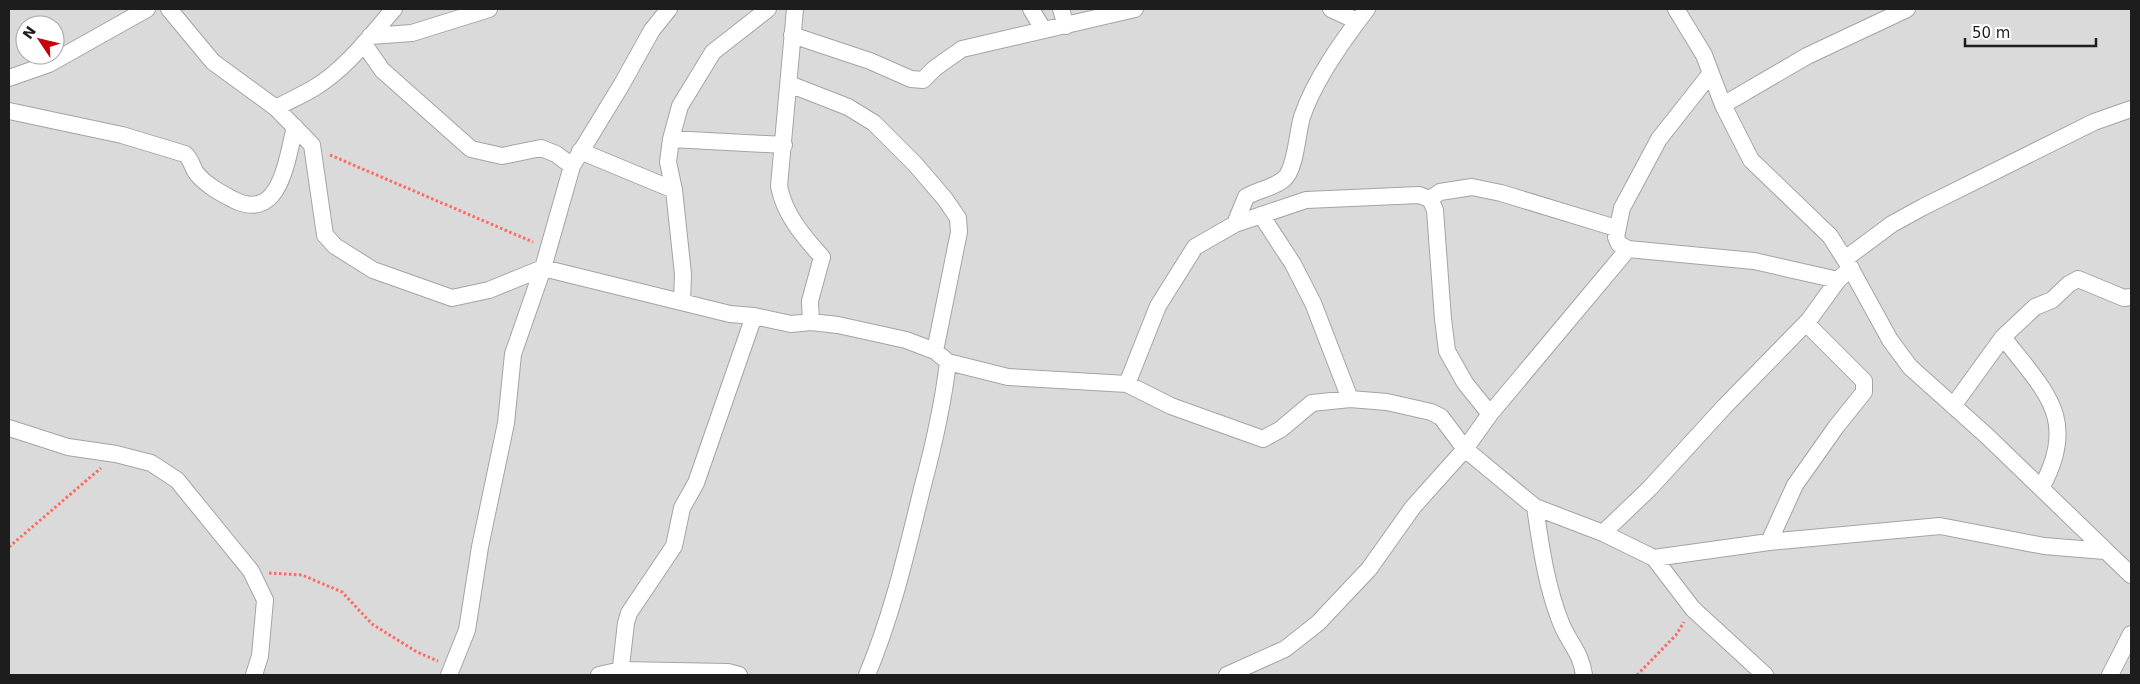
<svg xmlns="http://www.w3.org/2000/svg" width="2140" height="684" font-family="'DejaVu Sans',sans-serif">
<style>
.residential{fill:#dbdada;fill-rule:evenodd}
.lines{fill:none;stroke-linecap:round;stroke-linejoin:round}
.street-casing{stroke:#a4a4a4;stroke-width:18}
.path{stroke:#ff6a62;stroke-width:3;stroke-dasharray:2.5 2.5;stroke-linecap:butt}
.street{stroke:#fff;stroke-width:16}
</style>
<rect width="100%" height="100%" fill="#efeae2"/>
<path class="residential" d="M9,9H2131V675H9ZM25,25H55V55H25Z"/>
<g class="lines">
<g class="street-casing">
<path id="street" d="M169,9L213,62L276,108L312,145L325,235L335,246L373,270L452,298L489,290L543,268L730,314L754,316L791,324L811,322L838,325L906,340L935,351L948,362L1008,377L1127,384L1171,406L1263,439L1281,429L1312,403L1350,399L1387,402L1431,412L1441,417L1465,449L1535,507L1603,533L1654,558L1769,542L1940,526L2044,546L2105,551
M795,9L779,186C784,214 803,236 822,257L810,301L811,322
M1031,9L1043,29
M1061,9L1066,26
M1331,9L1357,21
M1676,9L1704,55L1723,105L1751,160L1830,236L1851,269L1890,340L1910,367L1987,436L2131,575
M792,35L870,61L911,79L923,80L935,68L962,49L1135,9
M370,36L412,33L489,9
M364,44L382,70L471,149L502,156L541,148L556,154L572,166
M9,78L49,64L147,9
M789,84L848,107L874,123L915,164L945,199L958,218L959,232L935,351
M1723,105L1807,56L1907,9
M276,108C289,101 302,95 314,88C346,69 370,36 394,9
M9,111L122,135L185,154C192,160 192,168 197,174C207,186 221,193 234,200C281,223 287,157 295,127
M671,139L784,145
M580,151L674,190
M1430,199L1440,192L1472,187L1501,193L1616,228
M1261,215L1293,264L1313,303L1350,399
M1235,224L1246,197C1257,190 1274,188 1284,179C1296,169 1297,133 1302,117C1314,80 1343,40 1367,9
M1628,249L1754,261L1838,280
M1845,259L1892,224L1923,207L2094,122L2131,109
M682,302L683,274L674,190L668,162L671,139L680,106L713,52L768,9
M2003,337C2044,391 2080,418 2041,488
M1127,384L1158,306L1195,247L1235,224L1306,200L1419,195L1430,199L1435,210L1443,319L1447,351L1465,383L1490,414
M1953,406L2003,337L2035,307L2052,300L2069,284L2078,279L2124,298L2131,297
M9,428L68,447L116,454L151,463L177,480L251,571L265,600L260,656L254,675
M1535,507C1541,547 1546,585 1561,623C1569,643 1581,652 1584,675
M1603,533L1649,489L1725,406L1809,320L1838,280L1851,268
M1769,542L1795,485L1836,427L1864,392V381L1806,323
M1654,558L1693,609L1765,675
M449,675L467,630L480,547L506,423L513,354L543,268L572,166L622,84L652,30L669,9
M599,675L621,670L728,672L739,675
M620,675L626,623L629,613L674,546L682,508L696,483L754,316
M867,675C893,613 907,550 923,485C934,444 943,404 948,362
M1227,675L1285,649L1318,623L1369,569L1413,507L1465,449L1490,414L1628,249L1619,244L1616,237L1622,208L1659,139L1711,73
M2110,675L2131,634"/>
</g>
<path class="path" d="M330,155L533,242
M9,547L101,468
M269,573L302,575L342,592L372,624L417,652L438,661
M1637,675L1676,635L1684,622"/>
<use href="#street" class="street"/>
</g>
<rect width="2140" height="684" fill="none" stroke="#1d1d1d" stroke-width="20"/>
<g transform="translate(40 40) rotate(305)"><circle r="24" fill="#ffffff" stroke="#a5a5a5"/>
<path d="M0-4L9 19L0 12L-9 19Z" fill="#c9000b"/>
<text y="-8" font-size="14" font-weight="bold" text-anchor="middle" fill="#1d1d1d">N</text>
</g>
<path d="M1965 38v8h131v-8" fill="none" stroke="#1d1d1d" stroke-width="2.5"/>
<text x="1972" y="38" font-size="15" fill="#1d1d1d" stroke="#ffffff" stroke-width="4" paint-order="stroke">50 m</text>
</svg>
